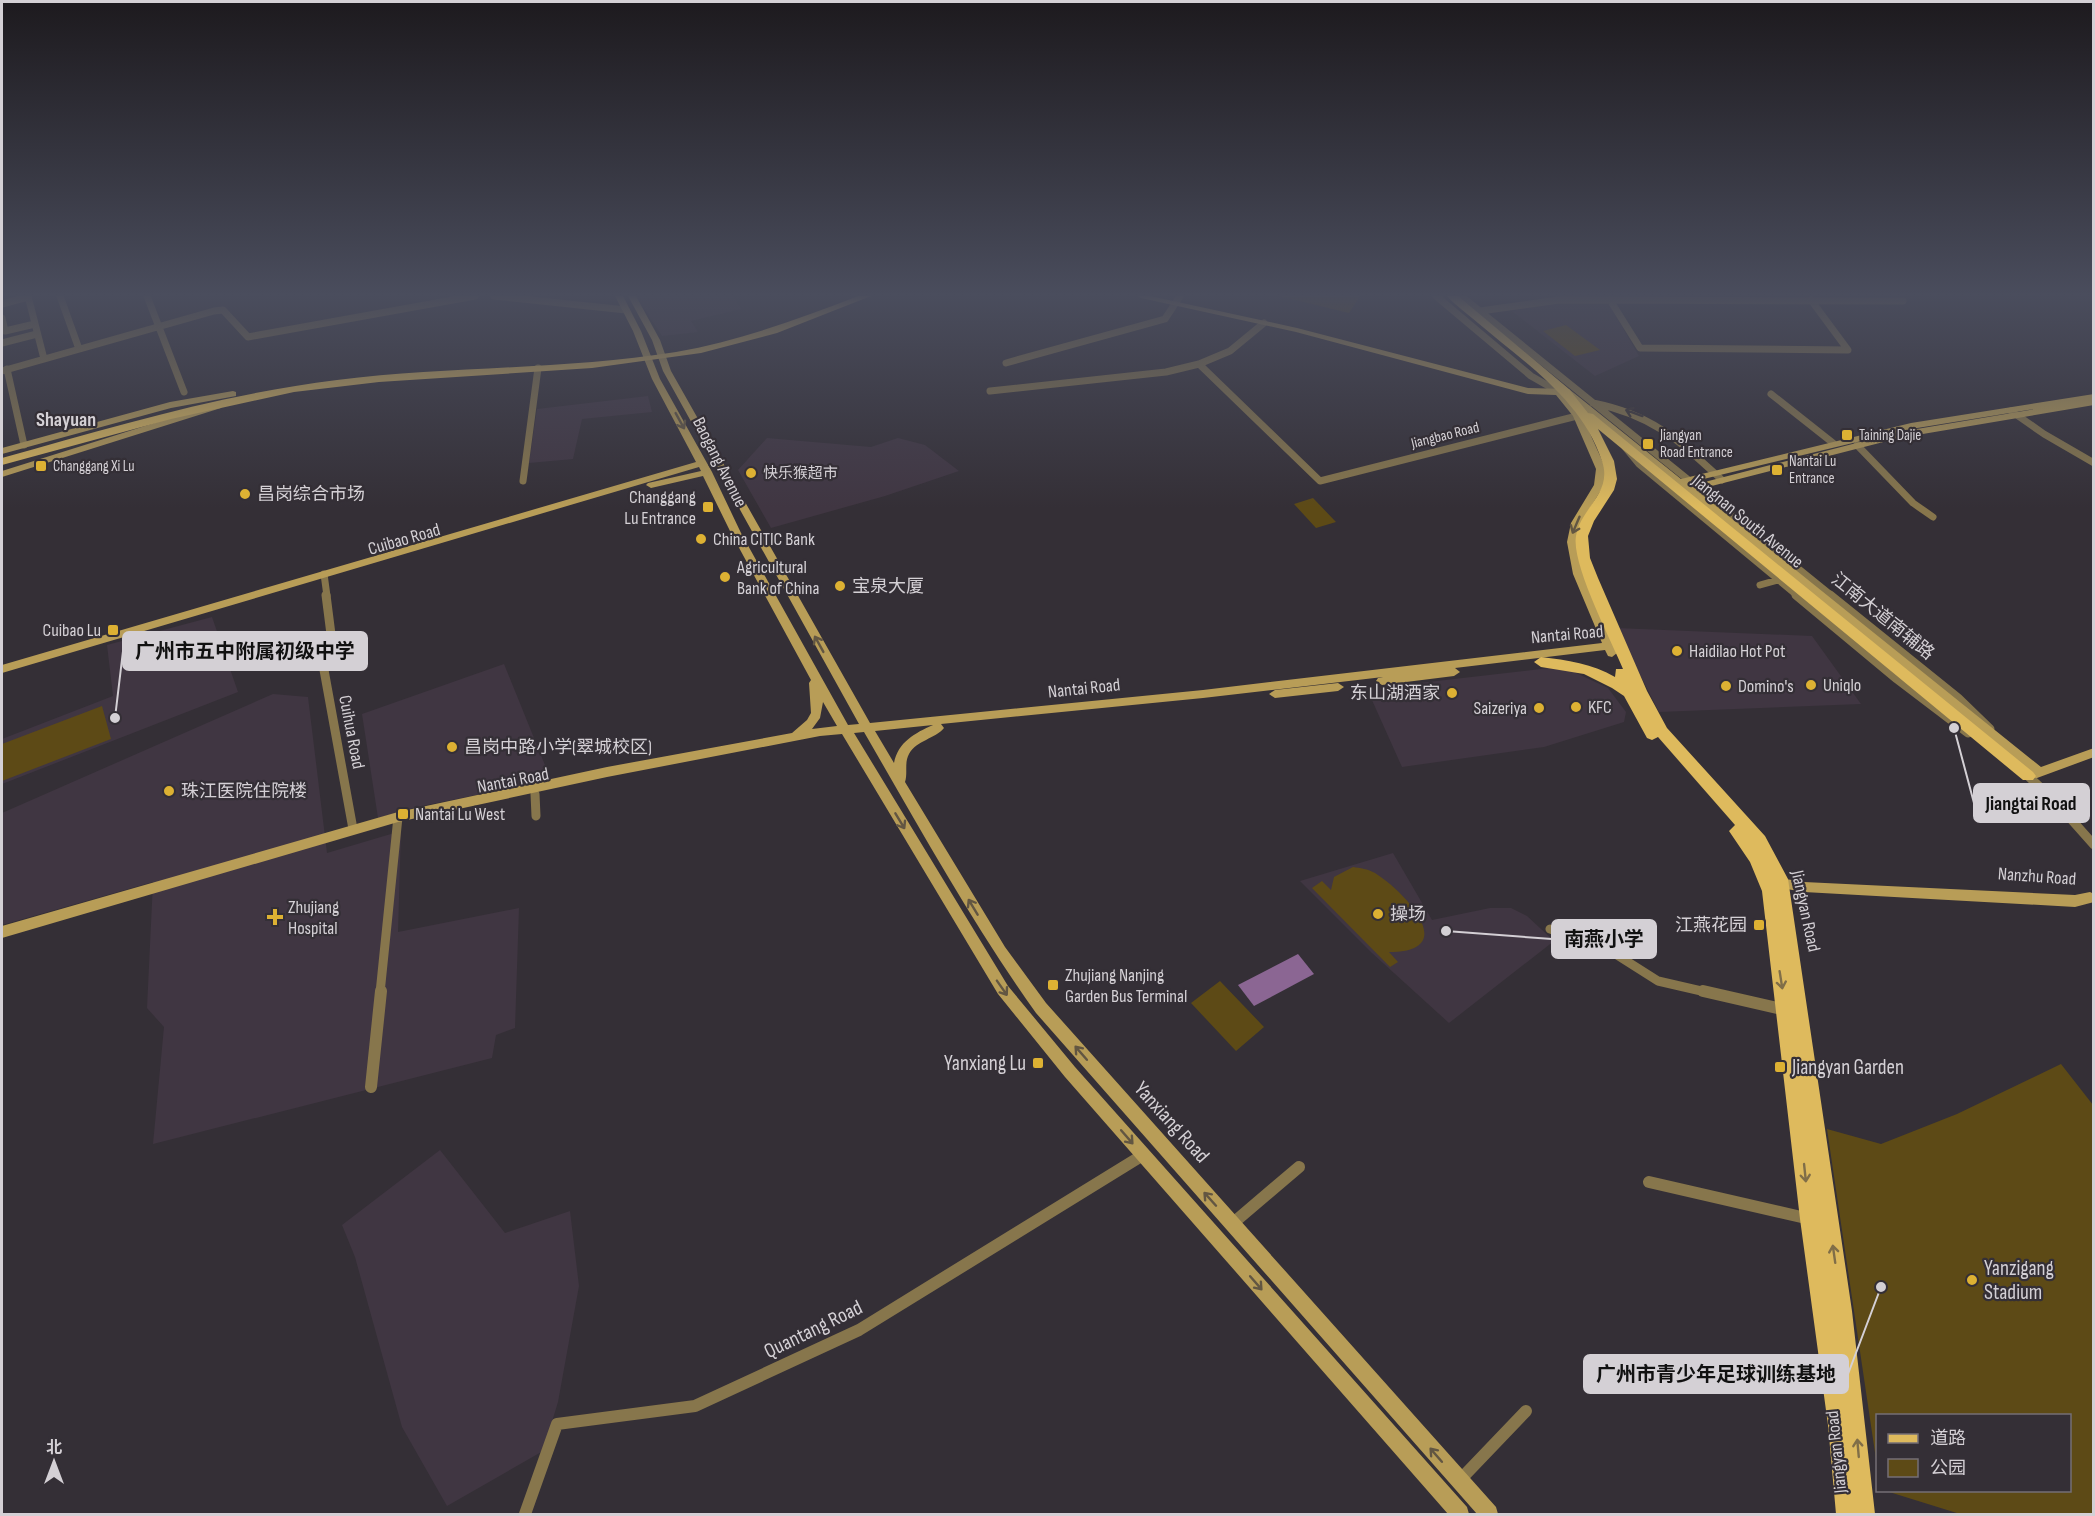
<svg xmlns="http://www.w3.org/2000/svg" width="2095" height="1516" font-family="'Sofia Sans Condensed','Noto Sans SC',sans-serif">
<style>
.built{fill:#403642}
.green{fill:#5d4a16}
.water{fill:#8b6693}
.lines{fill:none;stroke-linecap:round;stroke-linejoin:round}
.street-far2{stroke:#87764c;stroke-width:7}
.street-far1{stroke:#87764c;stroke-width:9}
.street{stroke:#87764c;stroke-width:12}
.secondary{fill:#b89d57;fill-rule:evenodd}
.primary{fill:#deba5d;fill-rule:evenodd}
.oneway{stroke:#3c3638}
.oneway2{stroke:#625642}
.oneway3{stroke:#806e48}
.poi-dot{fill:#ddb133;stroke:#342f36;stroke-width:2}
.labels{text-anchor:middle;stroke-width:4.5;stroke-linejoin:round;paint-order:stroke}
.far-street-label{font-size:15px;fill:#d4d0d5;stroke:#342f36}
.far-poi-label{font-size:15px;fill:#d4d0d5;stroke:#342f36;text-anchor:start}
.street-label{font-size:18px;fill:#d4d0d5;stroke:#342f36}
.poi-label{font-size:18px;fill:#d4d0d5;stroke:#342f36;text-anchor:start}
.far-district-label{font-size:20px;font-weight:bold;fill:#d4d0d5;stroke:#342f36}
.near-poi-label{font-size:21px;fill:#d4d0d5;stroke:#342f36;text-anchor:start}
.near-street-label{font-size:21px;fill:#d4d0d5;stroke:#342f36}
.leader{fill:none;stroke:#d4d0d5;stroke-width:2}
.callout-dot{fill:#d4d0d5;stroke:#342f36;stroke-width:2}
.callout{fill:#d4d0d5;stroke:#d4d0d5;stroke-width:2}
.callout-label{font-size:20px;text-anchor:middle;font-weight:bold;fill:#111}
</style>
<rect width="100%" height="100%" fill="#342f36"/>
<path class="built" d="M636,296H733L741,309L691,321L698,332L662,336Z
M1561,302L1608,303L1639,356L1595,376L1512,311Z
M648,396L652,412L582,419L573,459L529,463L537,409Z
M767,438L871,447L898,438L925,445L959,471L885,496L771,528L738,470Z
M212,617L238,692L2,784V739L113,696L107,645Z
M1616,628L1812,636L1861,704L1659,712Z
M504,664L551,780L417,807L378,818L362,714Z
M1549,668L1572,671L1608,688L1626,712L1624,722L1544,747L1402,767L1367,689Z
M273,694L308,697L327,853L401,831L398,932L519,908L515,1028L496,1035L492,1058L153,1144L164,1027L147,1008L153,882L2,925V813Z
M1393,853L1432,920L1490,908H1511L1527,916L1554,941L1449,1023L1372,953L1300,881Z
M440,1150L505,1233L570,1211L579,1286L558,1402L543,1451L447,1506L402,1427L355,1257L342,1225Z"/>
<path class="green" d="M1279,296H1360L1349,313Z
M1566,325L1600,350L1575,356L1543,331Z
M1313,498L1336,522L1316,528L1294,504Z
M102,706L111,739L2,781V744Z
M1353,867C1360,868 1368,869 1375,873C1404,891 1462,952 1389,952L1398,962L1390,967L1312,888L1322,881L1331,890L1334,877Z
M1220,981L1264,1027L1236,1051L1191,1003Z
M2061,1064L2093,1105V1514H1960L1886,1491L2070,1490V1416H1878L1877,1466L1827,1129L1881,1144L1957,1114Z"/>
<path class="water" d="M1298,954L1314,974L1254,1006L1238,985Z"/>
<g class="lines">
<path class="street-far2" d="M28,296L44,359
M60,296L79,349
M147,296L184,392
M494,296L626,310
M1436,296L1531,376L1559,392
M1461,296L1832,596
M1610,300L1640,348L1848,350L1811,300
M2,304L28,297
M1480,311L1559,300L1903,301
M2,318L5,331L35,324
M2,343L37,334
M1006,363L1165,319L1180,296
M1199,364L1320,481L1577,416
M7,369L24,445
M2,371L214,311L223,310L248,337L475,296
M990,391L1166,372L1199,364L1230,351L1264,323
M1771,394L1833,443
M1593,403C1653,415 1678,440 1722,480
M2011,411L2044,434L2094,463
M1857,445L1913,503L1933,517
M1625,447L1639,464L1798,596
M523,481L538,368
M324,574L327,596
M1760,585L1781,579"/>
<path class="street-far1" d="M326,595L334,658L324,670L353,829
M1796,595L1897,679L1968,733
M1830,595L1958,698L1990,729
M2028,776L2054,800L2094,845
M535,794L536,816
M1550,929L1606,948L1658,981L1710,993
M380,993L398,817"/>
<path class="street" d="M1703,991L1786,1010
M371,1087L381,991
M1649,1182L1810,1219
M1232,1224L1299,1167
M1459,1481L1526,1411
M525,1514L557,1424L695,1406L859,1330L1143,1155"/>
<path class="secondary" d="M615,296H623L641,331L660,379L712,472L741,533L848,725L859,724L663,371L652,340L628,296H636L660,340L671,371L870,723L1203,690L1602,643L1573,574L1567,542L1571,523L1594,485L1596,469L1573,416L1556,395L1528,394L1296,332L1141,298L1137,296H1150L1297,328L1528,388L1569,389L1681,479L1911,423L2094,394V405L1899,438L1696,490L2041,767L2094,748V757L2037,778H2029L2027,775L2030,771L1684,491L1674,490L1672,488L1675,483L1566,396L1582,416L1606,469L1604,485L1581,523L1577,542L1584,574L1613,643L1626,648L1628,651L1626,654L1617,653L1612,657L1608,656L1605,650L1455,668L1460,672L1454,676L1382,685L1376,681L1378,678L1383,677L1203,698L941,724L944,728C935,739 917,740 909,754C904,763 908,773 905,782L1005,947L1046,1003L1496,1507L1498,1514H1477L1036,1013C972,923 919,827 864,732L854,733L1008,986L1075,1067L1467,1507L1469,1514H1448L1065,1077L998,994L842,734L820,736L607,777L398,822L2,938V926L398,812L607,767L792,733L807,720L811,713L809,683L811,680L731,533L703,476L651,488L646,485L648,483L701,471L699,467L2,673V665L696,462L652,379L633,331ZM2059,405L1899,432L1693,485L1687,483L1911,429ZM823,702L837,726L812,729L820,718ZM933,725C915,733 898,742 894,763L875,731Z
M233,391L236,392V396L171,408L2,454V448L170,402Z
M218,403L222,406L221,408L2,477V471Z
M1338,683L1344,687L1338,691L1275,698L1269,694L1275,690Z
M1774,877L1804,882L2075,895L2090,892L2094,894V902L2075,907L1804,892L1769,886L1767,882L1769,878Z"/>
<path class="primary" d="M858,296H871L777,333L701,353L592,368L379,382L294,392L171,419L2,465V458C112,427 223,394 337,380C450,366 564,370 676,352C739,341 799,319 858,296Z
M1447,296H1458L1569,389L1588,413L1593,414L2033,772L2036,776L2033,780H2023L1598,429L1614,461L1617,479L1614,490L1594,521L1588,536L1590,558L1598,578L1647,691L1667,728L1765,836L1788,879L1852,1311L1875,1514H1836L1828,1425L1800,1219L1762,891L1750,862L1729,831L1735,825L1658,737L1652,740L1647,738L1624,696L1612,688L1584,674L1541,667L1534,662L1541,657C1567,660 1593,664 1615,677L1616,669H1623C1611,640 1571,564 1576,536C1581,507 1613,493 1602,461C1582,400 1525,363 1478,323C1468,314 1456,306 1447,296Z"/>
</g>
<defs><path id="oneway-shaft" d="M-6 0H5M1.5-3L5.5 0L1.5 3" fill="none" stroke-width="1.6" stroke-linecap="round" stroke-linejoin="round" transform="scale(1.5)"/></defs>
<use class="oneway" href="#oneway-shaft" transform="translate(1634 413) rotate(-160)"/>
<g class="oneway2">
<use href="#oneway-shaft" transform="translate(680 421) rotate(61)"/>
<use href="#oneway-shaft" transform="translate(1576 525) rotate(113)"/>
<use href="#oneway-shaft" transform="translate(819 644) rotate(-119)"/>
<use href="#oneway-shaft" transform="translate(900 821) rotate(59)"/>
<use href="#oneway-shaft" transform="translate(973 907) rotate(-121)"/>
<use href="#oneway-shaft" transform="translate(1002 988) rotate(55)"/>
<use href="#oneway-shaft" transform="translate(1081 1053) rotate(-131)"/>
<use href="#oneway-shaft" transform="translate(1127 1137) rotate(49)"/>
<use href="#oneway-shaft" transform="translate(1210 1199) rotate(-132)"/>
<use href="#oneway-shaft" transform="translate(1256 1283) rotate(49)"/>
<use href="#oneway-shaft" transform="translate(1436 1455) rotate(-131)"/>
</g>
<g class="oneway3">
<use href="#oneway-shaft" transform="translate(1781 980) rotate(81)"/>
<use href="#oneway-shaft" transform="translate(1805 1173) rotate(84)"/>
<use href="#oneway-shaft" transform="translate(1834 1254) rotate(-98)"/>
<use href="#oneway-shaft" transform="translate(1858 1448) rotate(-95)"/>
</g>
<linearGradient id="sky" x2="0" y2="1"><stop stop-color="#1d1a1e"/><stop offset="0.58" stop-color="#4a4d5d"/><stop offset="1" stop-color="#4a4d5d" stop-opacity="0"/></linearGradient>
<rect width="2095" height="508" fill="url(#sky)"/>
<g class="poi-dot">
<rect x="1841" y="429" width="12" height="12" rx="3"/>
<rect x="1642" y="438" width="12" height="12" rx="3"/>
<rect x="35" y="460" width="12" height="12" rx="3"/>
<rect x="1771" y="464" width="12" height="12" rx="3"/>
<circle cx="751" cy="473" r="6"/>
<circle cx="245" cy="494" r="6"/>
<rect x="702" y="501" width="12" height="12" rx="3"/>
<circle cx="701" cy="539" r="6"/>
<circle cx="725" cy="577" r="6"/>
<circle cx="840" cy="586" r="6"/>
<rect x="107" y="624" width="12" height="12" rx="3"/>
<circle cx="1677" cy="651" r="6"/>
<circle cx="1811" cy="685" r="6"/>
<circle cx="1726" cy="686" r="6"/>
<circle cx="1452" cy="693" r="6"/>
<circle cx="1576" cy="707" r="6"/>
<circle cx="1539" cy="708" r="6"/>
<circle cx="452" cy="747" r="6"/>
<circle cx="169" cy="791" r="6"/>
<rect x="397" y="808" width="12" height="12" rx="3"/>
<circle cx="1378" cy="914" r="6"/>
<path d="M272 908h6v6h6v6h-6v6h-6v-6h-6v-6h6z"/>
<rect x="1753" y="919" width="12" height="12" rx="3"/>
<rect x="1047" y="979" width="12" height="12" rx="3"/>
<rect x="1032" y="1057" width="12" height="12" rx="3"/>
<rect x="1774" y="1061" width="12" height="12" rx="3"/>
<circle cx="1972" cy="1280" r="6"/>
</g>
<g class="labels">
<g class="far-street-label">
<text transform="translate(1445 435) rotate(-14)" y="5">Jiangbao Road</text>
</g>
<g class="far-poi-label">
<text x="1660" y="440">Jiangyan<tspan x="1660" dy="17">Road Entrance</tspan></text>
<text x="1859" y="440">Taining Dajie</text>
<text x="1789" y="466">Nantai Lu<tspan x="1789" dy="17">Entrance</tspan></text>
<text x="53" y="471">Changgang Xi Lu</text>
<text x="763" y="478">快乐猴超市</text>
</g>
<g class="street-label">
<text transform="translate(720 462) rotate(63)" y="6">Baogang Avenue</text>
<text transform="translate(1748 521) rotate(39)" y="6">Jiangnan South Avenue</text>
<text transform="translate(404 539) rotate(-16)" y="6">Cuibao Road</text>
<text transform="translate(1883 616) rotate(39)" y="6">江南大道南辅路</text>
<text transform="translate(1567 634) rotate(-5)" y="6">Nantai Road</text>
<text transform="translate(1084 688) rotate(-6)" y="6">Nantai Road</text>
<text transform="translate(352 732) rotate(79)" y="6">Cuihua Road</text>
<text transform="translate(513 780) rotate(-11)" y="6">Nantai Road</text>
<text transform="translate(2037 876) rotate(4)" y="6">Nanzhu Road</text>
<text transform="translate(1806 911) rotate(78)" y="6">Jiangyan Road</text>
<text transform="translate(1836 1452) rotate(-96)" y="6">Jiangyan Road</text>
</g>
<g class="poi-label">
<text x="257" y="500">昌岗综合市场</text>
<text x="696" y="503" text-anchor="end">Changgang<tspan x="696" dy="21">Lu Entrance</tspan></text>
<text x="713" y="545">China CITIC Bank</text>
<text x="737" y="573">Agricultural<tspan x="737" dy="21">Bank of China</tspan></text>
<text x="852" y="592">宝泉大厦</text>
<text x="101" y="636" text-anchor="end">Cuibao Lu</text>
<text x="1689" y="657">Haidilao Hot Pot</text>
<text x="1823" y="691">Uniqlo</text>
<text x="1738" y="692">Domino's</text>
<text x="1440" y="699" text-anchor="end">东山湖酒家</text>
<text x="1588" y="713">KFC</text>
<text x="1527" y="714" text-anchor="end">Saizeriya</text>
<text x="464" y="753">昌岗中路小学(翠城校区)</text>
<text x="181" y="797">珠江医院住院楼</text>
<text x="415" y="820">Nantai Lu West</text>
<text x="288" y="913">Zhujiang<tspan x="288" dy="21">Hospital</tspan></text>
<text x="1390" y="920">操场</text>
<text x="1747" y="931" text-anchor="end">江燕花园</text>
<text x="1065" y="981">Zhujiang Nanjing<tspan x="1065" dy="21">Garden Bus Terminal</tspan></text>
</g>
<g class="far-district-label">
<text x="66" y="426">Shayuan</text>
</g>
<g class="near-poi-label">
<text x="1026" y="1070" text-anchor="end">Yanxiang Lu</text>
<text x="1792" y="1074">Jiangyan Garden</text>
<text x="1984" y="1275">Yanzigang<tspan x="1984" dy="24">Stadium</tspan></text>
</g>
<g class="near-street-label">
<text transform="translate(1172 1122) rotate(48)" y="7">Yanxiang Road</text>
<text transform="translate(813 1329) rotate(-26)" y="7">Quantang Road</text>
</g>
</g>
<path class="leader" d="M115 718L123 651M1954 728L1974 803M1446 931L1552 939M1881 1287L1848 1374"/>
<g class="callout-dot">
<circle cx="115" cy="718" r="6"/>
<circle cx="1954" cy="728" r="6"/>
<circle cx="1446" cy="931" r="6"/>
<circle cx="1881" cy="1287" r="6"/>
</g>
<g class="callout">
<rect x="123" y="632" width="244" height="38" rx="6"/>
<rect x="1974" y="784" width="115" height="38" rx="6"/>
<rect x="1552" y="920" width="104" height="38" rx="6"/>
<rect x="1584" y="1355" width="264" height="38" rx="6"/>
</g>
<g class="callout-label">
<text x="245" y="658">广州市五中附属初级中学</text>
<text x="2031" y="810">Jiangtai Road</text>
<text x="1604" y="946">南燕小学</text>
<text x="1716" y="1381">广州市青少年足球训练基地</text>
</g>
<rect width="2095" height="1516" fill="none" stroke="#d4d0d5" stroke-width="6"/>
<rect x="1876" y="1414" width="195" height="78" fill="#342f36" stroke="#746f76" stroke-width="1.5"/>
<rect x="1888" y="1434" width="30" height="9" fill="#deba5d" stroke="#746f76" stroke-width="1.5"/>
<text x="1930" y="1444" font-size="18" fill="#d4d0d5">道路</text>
<rect x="1888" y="1459" width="30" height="18" fill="#5d4a16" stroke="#746f76" stroke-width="1.5"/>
<text x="1930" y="1474" font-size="18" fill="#d4d0d5">公园</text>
<g transform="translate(54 1462)" stroke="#342f36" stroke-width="4.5" paint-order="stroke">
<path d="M0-4.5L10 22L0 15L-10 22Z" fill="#d4d0d5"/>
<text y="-9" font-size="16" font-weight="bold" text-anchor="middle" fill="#d4d0d5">北</text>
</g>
</svg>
